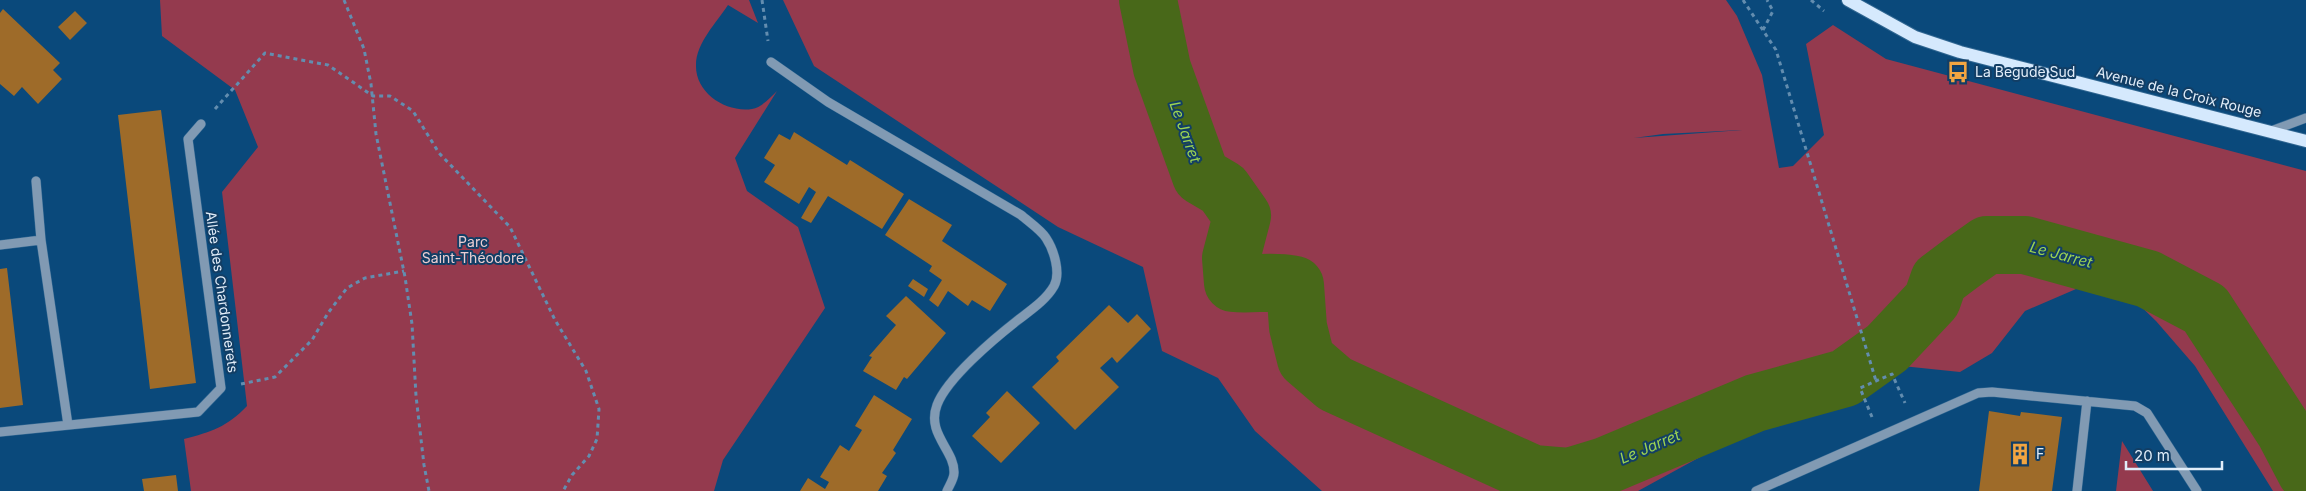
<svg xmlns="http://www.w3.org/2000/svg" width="2306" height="491" font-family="Inter,sans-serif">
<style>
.green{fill:#943a4e;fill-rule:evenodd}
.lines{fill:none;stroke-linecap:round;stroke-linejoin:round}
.river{stroke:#486819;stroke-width:58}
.building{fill:#9e6b29}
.minor-casing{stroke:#316792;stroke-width:10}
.major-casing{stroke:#316792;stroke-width:14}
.path{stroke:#638daf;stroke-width:3;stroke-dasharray:4 4;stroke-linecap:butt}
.minor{stroke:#819ab3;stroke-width:9}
.major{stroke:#d5e9fd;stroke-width:12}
.labels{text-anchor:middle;stroke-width:4;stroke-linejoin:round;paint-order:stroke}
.poi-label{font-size:14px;fill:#e1edf9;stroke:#123e65;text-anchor:start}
.street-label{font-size:14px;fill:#e1edf9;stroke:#123e65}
.park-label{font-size:14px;fill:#ecced2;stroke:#123e65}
.water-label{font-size:15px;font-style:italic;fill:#9cd352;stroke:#123e65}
</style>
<rect width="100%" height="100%" fill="#0a497b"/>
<path class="green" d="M160,0H749L758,23L728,5C717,22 696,43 696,65C695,93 726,113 752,109C762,107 770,98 777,91L735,158L747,191L798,227L825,308L723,460L714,491H191L184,439C211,432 227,427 247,406L222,192L258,147L235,90L162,36Z
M783,0H1726L1737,16L1762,75L1779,168L1793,166L1824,135L1806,44L1833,25L1886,59L2306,171V491H2273L2195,366L2156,321L2128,294L2090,283L2025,311L1992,353L1960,372L1902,366L1764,422L1638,491H1322L1255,431L1218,378L1162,351L1143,267L1058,227L814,66ZM1742,130L1634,138L1663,134Z
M2122,441L2153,491H2116Z"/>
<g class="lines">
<path class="river" d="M1148,0L1162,68L1201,176L1223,189L1242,216L1231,258L1233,283C1254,285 1274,280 1295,285L1298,327L1306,359L1335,384L1533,474L1569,477L1605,466L1755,403L1845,378L1887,348L1932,300L1939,280L1963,262L1987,245H2025L2148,279L2205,309L2285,432L2306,472"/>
</g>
<path class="building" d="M3,9L60,63L53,70L62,79L38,104L22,87L14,96L0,84V13Z
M75,11L87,23L70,40L58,27Z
M161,110L196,383L150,389L118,115Z
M794,132L847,165L850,160L904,194L882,229L828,196L811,223L801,218L816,192L809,187L799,204L764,182L775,165L764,158L779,134L790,140Z
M909,199L952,225L942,241L1007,284L990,311L972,300L968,306L948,291L938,307L929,300L942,280L929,271L932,266L885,235Z
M7,268L23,405L0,408V269Z
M913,279L928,289L924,297L908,286Z
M906,296L946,333L907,379L904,377L896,390L863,371L872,357L869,356L896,325L886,316Z
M1109,305L1128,323L1137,314L1151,329L1117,363L1112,357L1100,368L1119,387L1075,430L1032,387L1059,361L1056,357Z
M1007,391L1040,423L1001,463L972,436L990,417L986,413Z
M874,395L912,419L893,450L896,453L882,473L887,476L878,491H800L808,478L825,489L829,482L820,477L840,445L849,451L862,430L855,426Z
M1989,411L2020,416L2021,412L2062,417L2052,491H1979Z
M176,475L178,491H144L142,479Z"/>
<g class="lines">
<g class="minor-casing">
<path id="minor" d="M771,62L828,102L1021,215C1029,222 1041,230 1046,238C1054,250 1061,273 1054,286C1046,300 1031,310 1018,320C995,338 947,378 937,405C926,434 955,450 954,473C954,479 949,486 947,491
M2271,131L2306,118
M36,181L41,240L68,425
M0,245L41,240
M0,432L198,412L221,388L188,139L201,124
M1756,491L1978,393L1992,392L2135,406L2147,413L2197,491
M2077,491L2087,401"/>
</g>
<g class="major-casing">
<path id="major" d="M1848,0L1915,37L1960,52L2306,141"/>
</g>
<path class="path" d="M344,0L364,49L371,84L376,134L405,277L412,324L416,396L424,465L429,491
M762,0L768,41
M1743,0L1776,50L1876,381
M1811,0L1824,11
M1763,30L1773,11L1767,0
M215,109L265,53L328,65L373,96H390L413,111L439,153L510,227L555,320L586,371L599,409L597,439L589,456L572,475L563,491
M241,384L275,377L312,340L328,313L347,288L365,278L404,271
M1872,417L1860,388L1892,374L1905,403"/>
<use href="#minor" class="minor"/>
<use href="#major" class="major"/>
</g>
<defs>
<g id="bus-bare" transform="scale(1.725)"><path d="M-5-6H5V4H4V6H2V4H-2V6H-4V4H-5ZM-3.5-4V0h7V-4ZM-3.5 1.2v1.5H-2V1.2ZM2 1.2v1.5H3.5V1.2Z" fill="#f2a541" stroke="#123e65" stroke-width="2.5" paint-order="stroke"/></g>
<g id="building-bare" transform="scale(1.725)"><path d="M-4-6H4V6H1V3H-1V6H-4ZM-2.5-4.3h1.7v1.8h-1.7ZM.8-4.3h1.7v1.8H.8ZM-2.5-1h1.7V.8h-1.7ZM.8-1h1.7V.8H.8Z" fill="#f2a541" stroke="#123e65" stroke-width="2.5" paint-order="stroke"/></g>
</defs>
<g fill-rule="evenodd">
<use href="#bus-bare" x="1958" y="72"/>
<use href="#building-bare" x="2020" y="454"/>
</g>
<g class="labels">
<g class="poi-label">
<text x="1975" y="77">La Begude Sud</text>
<text x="2036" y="459">F</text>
</g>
<g class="street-label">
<text transform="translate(2179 92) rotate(14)" y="5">Avenue de la Croix Rouge</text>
<text transform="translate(222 292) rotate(82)" y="5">Allée des Chardonnerets</text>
</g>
<g class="park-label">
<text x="473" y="247">Parc<tspan x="473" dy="16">Saint-Théodore</tspan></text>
</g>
<g class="water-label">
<text transform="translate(1185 132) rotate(70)" y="5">Le Jarret</text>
<text transform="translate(2061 255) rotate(15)" y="5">Le Jarret</text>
<text transform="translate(1650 447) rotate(-23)" y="5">Le Jarret</text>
</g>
</g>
<path d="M2126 461v8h96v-8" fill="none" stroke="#e1edf9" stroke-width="2.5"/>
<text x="2134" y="461" font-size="15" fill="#e1edf9" stroke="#123e65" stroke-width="4" paint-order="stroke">20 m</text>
</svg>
